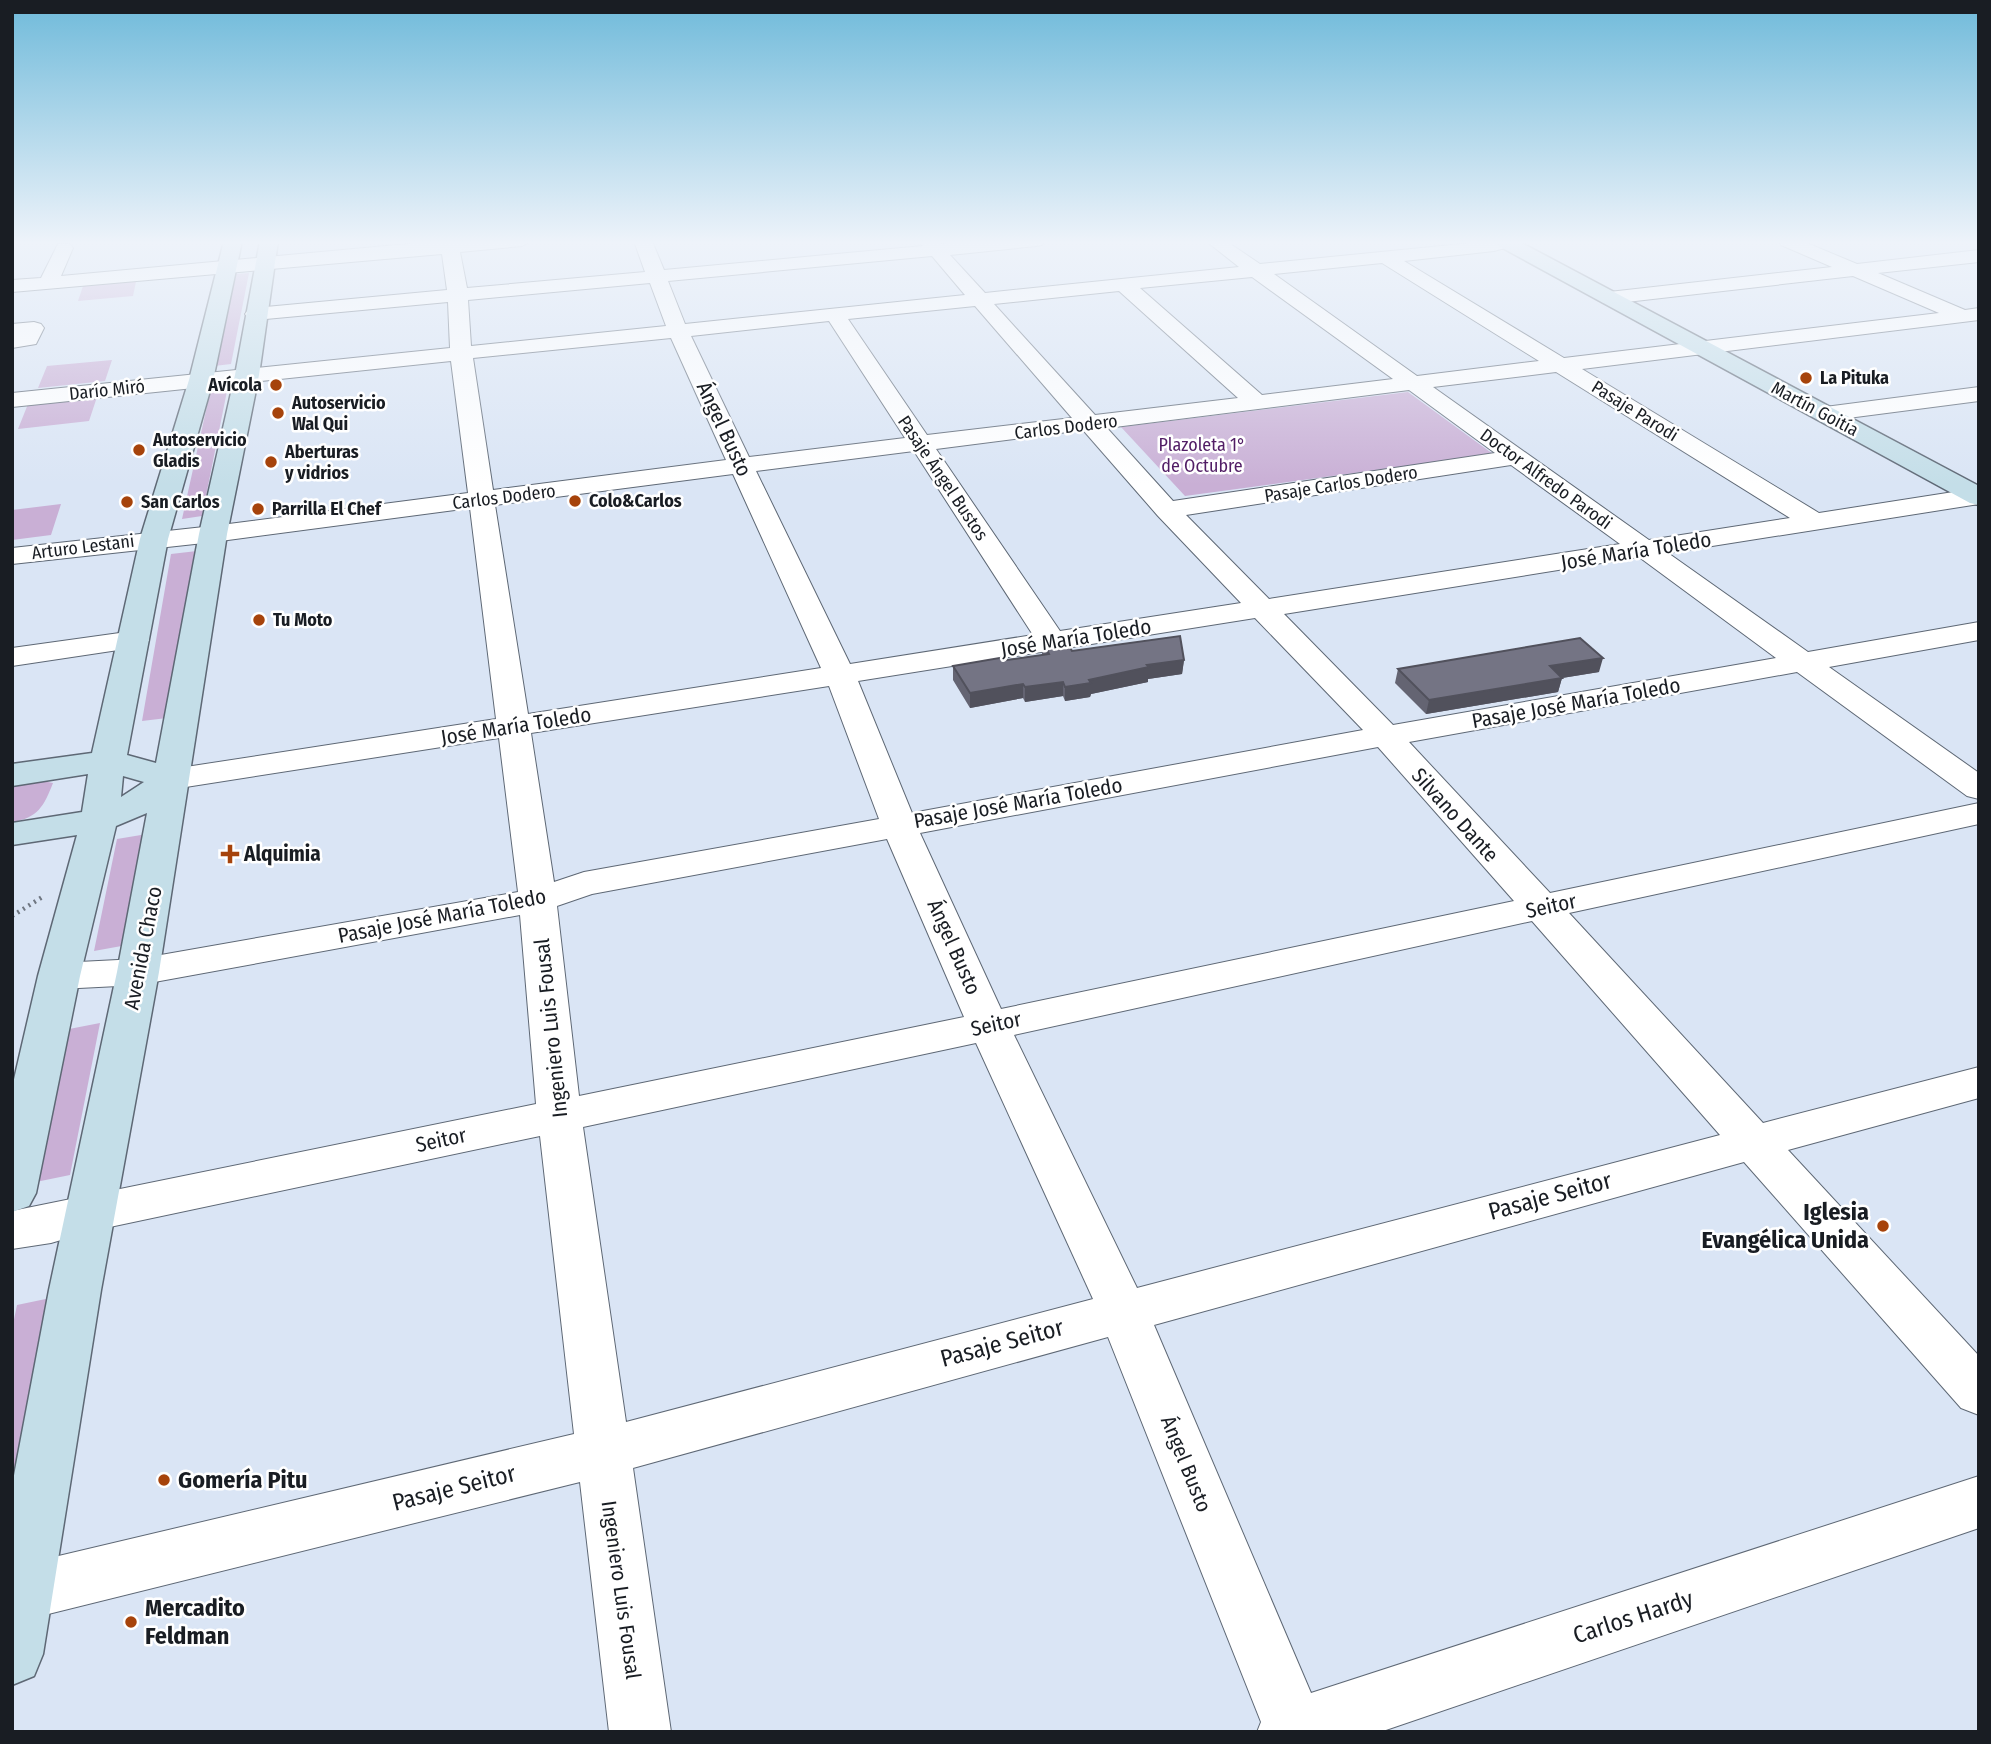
<svg xmlns="http://www.w3.org/2000/svg" width="1991" height="1744" font-family="'Fira Sans Condensed',sans-serif">
<style>
.green{fill:#c9afd5}
.lines{fill:none;stroke-linecap:round;stroke-linejoin:round}
.street-casing{stroke:#5e6875;stroke-width:2}
.secondary-casing{stroke:#5e6875;stroke-width:3}
.path{stroke:#707782;stroke-width:4.5;stroke-dasharray:2 4.5;stroke-linecap:butt}
.street{fill:#fff;fill-rule:evenodd}
.secondary{fill:#c4dee8;fill-rule:evenodd}
.wall{fill:#646472}
.shaded-wall{fill:#51515c}
.building{fill:#747484;stroke:#51515c;stroke-width:2}
.poi-dot{fill:#a6430b;stroke:#fff;stroke-width:2.5}
.labels{text-anchor:middle;stroke-width:5;stroke-linejoin:round;paint-order:stroke}
.far-poi-label{font-size:18px;font-weight:bold;fill:#191d23;stroke:#fff;text-anchor:start}
.far-street-label{font-size:18px;fill:#191d23;stroke:#fff}
.far-park-label{font-size:18px;fill:#511d65;stroke:#fff}
.street-label{font-size:21px;fill:#191d23;stroke:#fff}
.poi-label{font-size:21px;font-weight:bold;fill:#191d23;stroke:#fff;text-anchor:start}
.near-street-label{font-size:24px;fill:#191d23;stroke:#fff}
.near-poi-label{font-size:24px;font-weight:bold;fill:#191d23;stroke:#fff;text-anchor:start}
</style>
<rect width="100%" height="100%" fill="#dae5f5"/>
<path class="green" d="M249,273L231,364L214,366L235,274Z
M137,277L133,296L78,301L84,283Z
M112,360L105,381L38,388L47,366Z
M228,386L202,516L182,519L211,388Z
M1408,392L1493,454L1185,496L1121,427Z
M97,397L89,421L18,429L28,404Z
M61,504L51,535L12,540V510Z
M197,551L167,718L142,721L171,554Z
M33,779L53,783C44,806 38,818 12,822V782Z
M147,834L127,945L94,951L117,839Z
M100,1023L70,1175L31,1183L64,1030Z
M60,1296L12,1519V1329L17,1305Z"/>
<g class="lines">
<g class="street-casing">
<path id="street" d="M440,241H531L522,246L460,252L467,288L645,272L634,241H652L664,270L923,246L919,241H938L941,244L981,241H1045L1042,245L1036,246L950,255L985,293L1239,267L1206,241H1226L1260,264L1492,241H1519L1516,245L1494,251L1404,261L1564,358L1939,313L1853,276L1609,304L1602,302L1599,298L1602,294L1609,292L1832,267L1781,245L1778,241H1802L1857,264L1979,250V262L1878,273L1965,310L1979,308V320L1582,369L1819,513L1979,488V504L1668,553L1808,652L1979,622V640L1829,667L1979,773V799L1967,796L1797,672L1409,742L1550,893L1979,803V824L1569,913L1763,1123L1979,1067V1098L1788,1150L1979,1356V1415L1961,1408L1744,1162L1154,1325L1311,1693L1979,1476V1528L1380,1732H1257L1261,1722L1108,1337L633,1468L671,1732H609L580,1482L12,1623V1567L574,1434L540,1136L91,1231L51,1243L12,1249V1211L536,1104L520,915L138,985L59,989L45,985L39,976L45,967L59,963L138,959L518,892L499,738L173,789L161,786L156,779L161,772L173,769L496,719L470,508L213,542L12,564V548L213,526L468,493L451,361L12,407V393L450,348L448,302L255,320L248,318L245,314L248,310L255,308L447,290L442,254L12,292V280L41,278L58,244H70L73,248L61,276ZM932,256L965,295L685,324L668,281ZM1382,263L1539,361L1417,376L1274,274ZM1252,277L1393,379L1262,395L1140,288ZM650,283L666,326L471,346L468,300ZM1119,291L1238,398L1095,415L994,304ZM975,306L1072,418L927,435L848,319ZM829,321L905,438L749,457L691,336ZM671,338L726,460L493,490L473,358ZM1556,372L1790,518L1649,540L1433,387ZM1409,390L1495,453L1173,501L1107,428ZM1083,430L1158,516L1241,603L1060,631L936,449ZM914,451L1033,635L850,664L756,471ZM1511,465L1620,544L1269,599L1186,515ZM733,474L821,668L528,714L495,505ZM1639,557L1776,658L1393,725L1284,614ZM1255,618L1363,730L912,813L858,681ZM829,686L879,819L584,872L554,882L531,733ZM1378,747L1514,901L1001,1009L920,833ZM887,839L964,1017L579,1096L557,906L592,894ZM1532,921L1720,1135L1137,1288L1014,1035ZM976,1043L1093,1299L626,1422L583,1127Z
M34,322L41,324L44,328L36,344L12,348V324Z
M1979,387V401L1825,421L1817,419L1813,414L1817,409L1825,407Z
M134,631L145,634L149,640L145,646L12,666V648Z"/>
</g>
<g class="secondary-casing">
<path id="secondary" d="M224,241H242L213,380L168,539L127,755L156,763L199,534L235,375L260,241H278L259,375L227,534L159,972L101,1290L43,1654L34,1676L12,1685V1486L49,1290L117,972L147,813L116,826L80,976L36,1193L29,1206L12,1212V1088L38,976L77,835L12,845V823L82,812L88,774L12,786V764L92,753L140,539L189,380ZM123,776L144,782L121,797Z
M1495,241H1518L1979,486V505L1970,503L1497,245Z"/>
</g>
<path class="path" d="M12,916L44,896"/>
<use href="#street" class="street"/>
<use href="#secondary" class="secondary"/>
</g>
<path class="wall" d="M1042,640L1072,651L1184,660L1182,674L1148,679V682L1091,694L1090,697L1065,701L1063,696L1025,702L1023,698L970,708L953,680V666L1042,655Z
M1398,669L1599,672L1562,678L1558,692L1426,714L1395,683Z"/>
<path class="shaded-wall" d="M1603,658L1599,672L1562,678L1558,692L1426,714L1429,700L1550,666Z
M1184,660L1182,674L1148,679V682L1091,694L1090,697L1065,701V687L1147,665Z
M1063,682V696L1025,702V687Z
M1023,684V698L970,708V693Z"/>
<path class="building" d="M1180,636L1184,660L1147,665L1149,667L1089,680L1091,683L1065,687L1063,682L1025,687L1023,684L970,693L953,666L1005,657L1007,660L1049,654L1042,640L1064,637L1072,651Z
M1580,638L1603,658L1550,666L1562,678L1429,700L1398,669Z"/>
<linearGradient id="sky" x2="0" y2="1"><stop stop-color="#6fbada"/><stop offset="0.5" stop-color="#eef3fa"/><stop offset="1" stop-color="#eef3fa" stop-opacity="0"/></linearGradient>
<rect width="1991" height="485" fill="url(#sky)"/>
<g class="poi-dot">
<circle cx="1806" cy="378" r="7"/>
<circle cx="276" cy="385" r="7"/>
<circle cx="278" cy="413" r="7"/>
<circle cx="139" cy="450" r="7"/>
<circle cx="271" cy="462" r="7"/>
<circle cx="575" cy="501" r="7"/>
<circle cx="127" cy="502" r="7"/>
<circle cx="258" cy="509" r="7"/>
<circle cx="259" cy="620" r="7"/>
<path d="M226.5 843.5h7v7h7v7h-7v7h-7v-7h-7v-7h7z"/>
<circle cx="1883" cy="1226" r="7"/>
<circle cx="164" cy="1480" r="7"/>
<circle cx="131" cy="1622" r="7"/>
</g>
<g class="labels">
<g class="far-poi-label">
<text x="1820" y="384">La Pituka</text>
<text x="262" y="391" text-anchor="end">Avícola</text>
<text x="292" y="409">Autoservicio<tspan x="292" dy="21">Wal Qui</tspan></text>
<text x="153" y="446">Autoservicio<tspan x="153" dy="21">Gladis</tspan></text>
<text x="285" y="458">Aberturas<tspan x="285" dy="21">y vidrios</tspan></text>
<text x="589" y="507">Colo&amp;Carlos</text>
<text x="141" y="508">San Carlos</text>
<text x="272" y="515">Parrilla El Chef</text>
<text x="273" y="626">Tu Moto</text>
</g>
<g class="far-street-label">
<text transform="translate(107 390) rotate(-6)" y="6">Darío Miró</text>
<text transform="translate(1815 409) rotate(28)" y="6">Martín Goitía</text>
<text transform="translate(1635 411) rotate(32)" y="6">Pasaje Parodi</text>
<text transform="translate(1066 427) rotate(-7)" y="6">Carlos Dodero</text>
<text transform="translate(943 478) rotate(56)" y="6">Pasaje Ángel Bustos</text>
<text transform="translate(1546 479) rotate(36)" y="6">Doctor Alfredo Parodi</text>
<text transform="translate(1341 484) rotate(-9)" y="6">Pasaje Carlos Dodero</text>
<text transform="translate(504 497) rotate(-7)" y="6">Carlos Dodero</text>
<text transform="translate(83 547) rotate(-7)" y="6">Arturo Lestani</text>
</g>
<g class="far-park-label">
<text x="1202" y="451">Plazoleta 1°<tspan x="1202" dy="21">de Octubre</tspan></text>
</g>
<g class="street-label">
<text transform="translate(724 429) rotate(65)" y="7">Ángel Busto</text>
<text transform="translate(1636 551) rotate(-9)" y="7">José María Toledo</text>
<text transform="translate(1076 638) rotate(-9)" y="7">José María Toledo</text>
<text transform="translate(1576 703) rotate(-10)" y="7">Pasaje José María Toledo</text>
<text transform="translate(516 726) rotate(-9)" y="7">José María Toledo</text>
<text transform="translate(1018 803) rotate(-10)" y="7">Pasaje José María Toledo</text>
<text transform="translate(1455 815) rotate(48)" y="7">Silvano Dante</text>
<text transform="translate(1551 906) rotate(-12)" y="7">Seitor</text>
<text transform="translate(442 916) rotate(-11)" y="7">Pasaje José María Toledo</text>
<text transform="translate(954 947) rotate(66)" y="7">Ángel Busto</text>
<text transform="translate(143 948) rotate(-79)" y="7">Avenida Chaco</text>
<text transform="translate(996 1024) rotate(-12)" y="7">Seitor</text>
<text transform="translate(551 1028) rotate(-96)" y="7">Ingeniero Luis Fousal</text>
<text transform="translate(441 1140) rotate(-12)" y="7">Seitor</text>
<text transform="translate(1186 1464) rotate(68)" y="7">Ángel Busto</text>
<text transform="translate(621 1590) rotate(82)" y="7">Ingeniero Luis Fousal</text>
</g>
<g class="poi-label">
<text x="244" y="861">Alquimia</text>
</g>
<g class="near-street-label">
<text transform="translate(1550 1196) rotate(-15)" y="8">Pasaje Seitor</text>
<text transform="translate(1002 1343) rotate(-15)" y="8">Pasaje Seitor</text>
<text transform="translate(454 1488) rotate(-14)" y="8">Pasaje Seitor</text>
<text transform="translate(1633 1617) rotate(-18)" y="8">Carlos Hardy</text>
</g>
<g class="near-poi-label">
<text x="1869" y="1220" text-anchor="end">Iglesia<tspan x="1869" dy="28">Evangélica Unida</tspan></text>
<text x="178" y="1488">Gomería Pitu</text>
<text x="145" y="1616">Mercadito<tspan x="145" dy="28">Feldman</tspan></text>
</g>
</g>
<rect width="1991" height="1744" fill="none" stroke="#191d23" stroke-width="28"/>
</svg>
